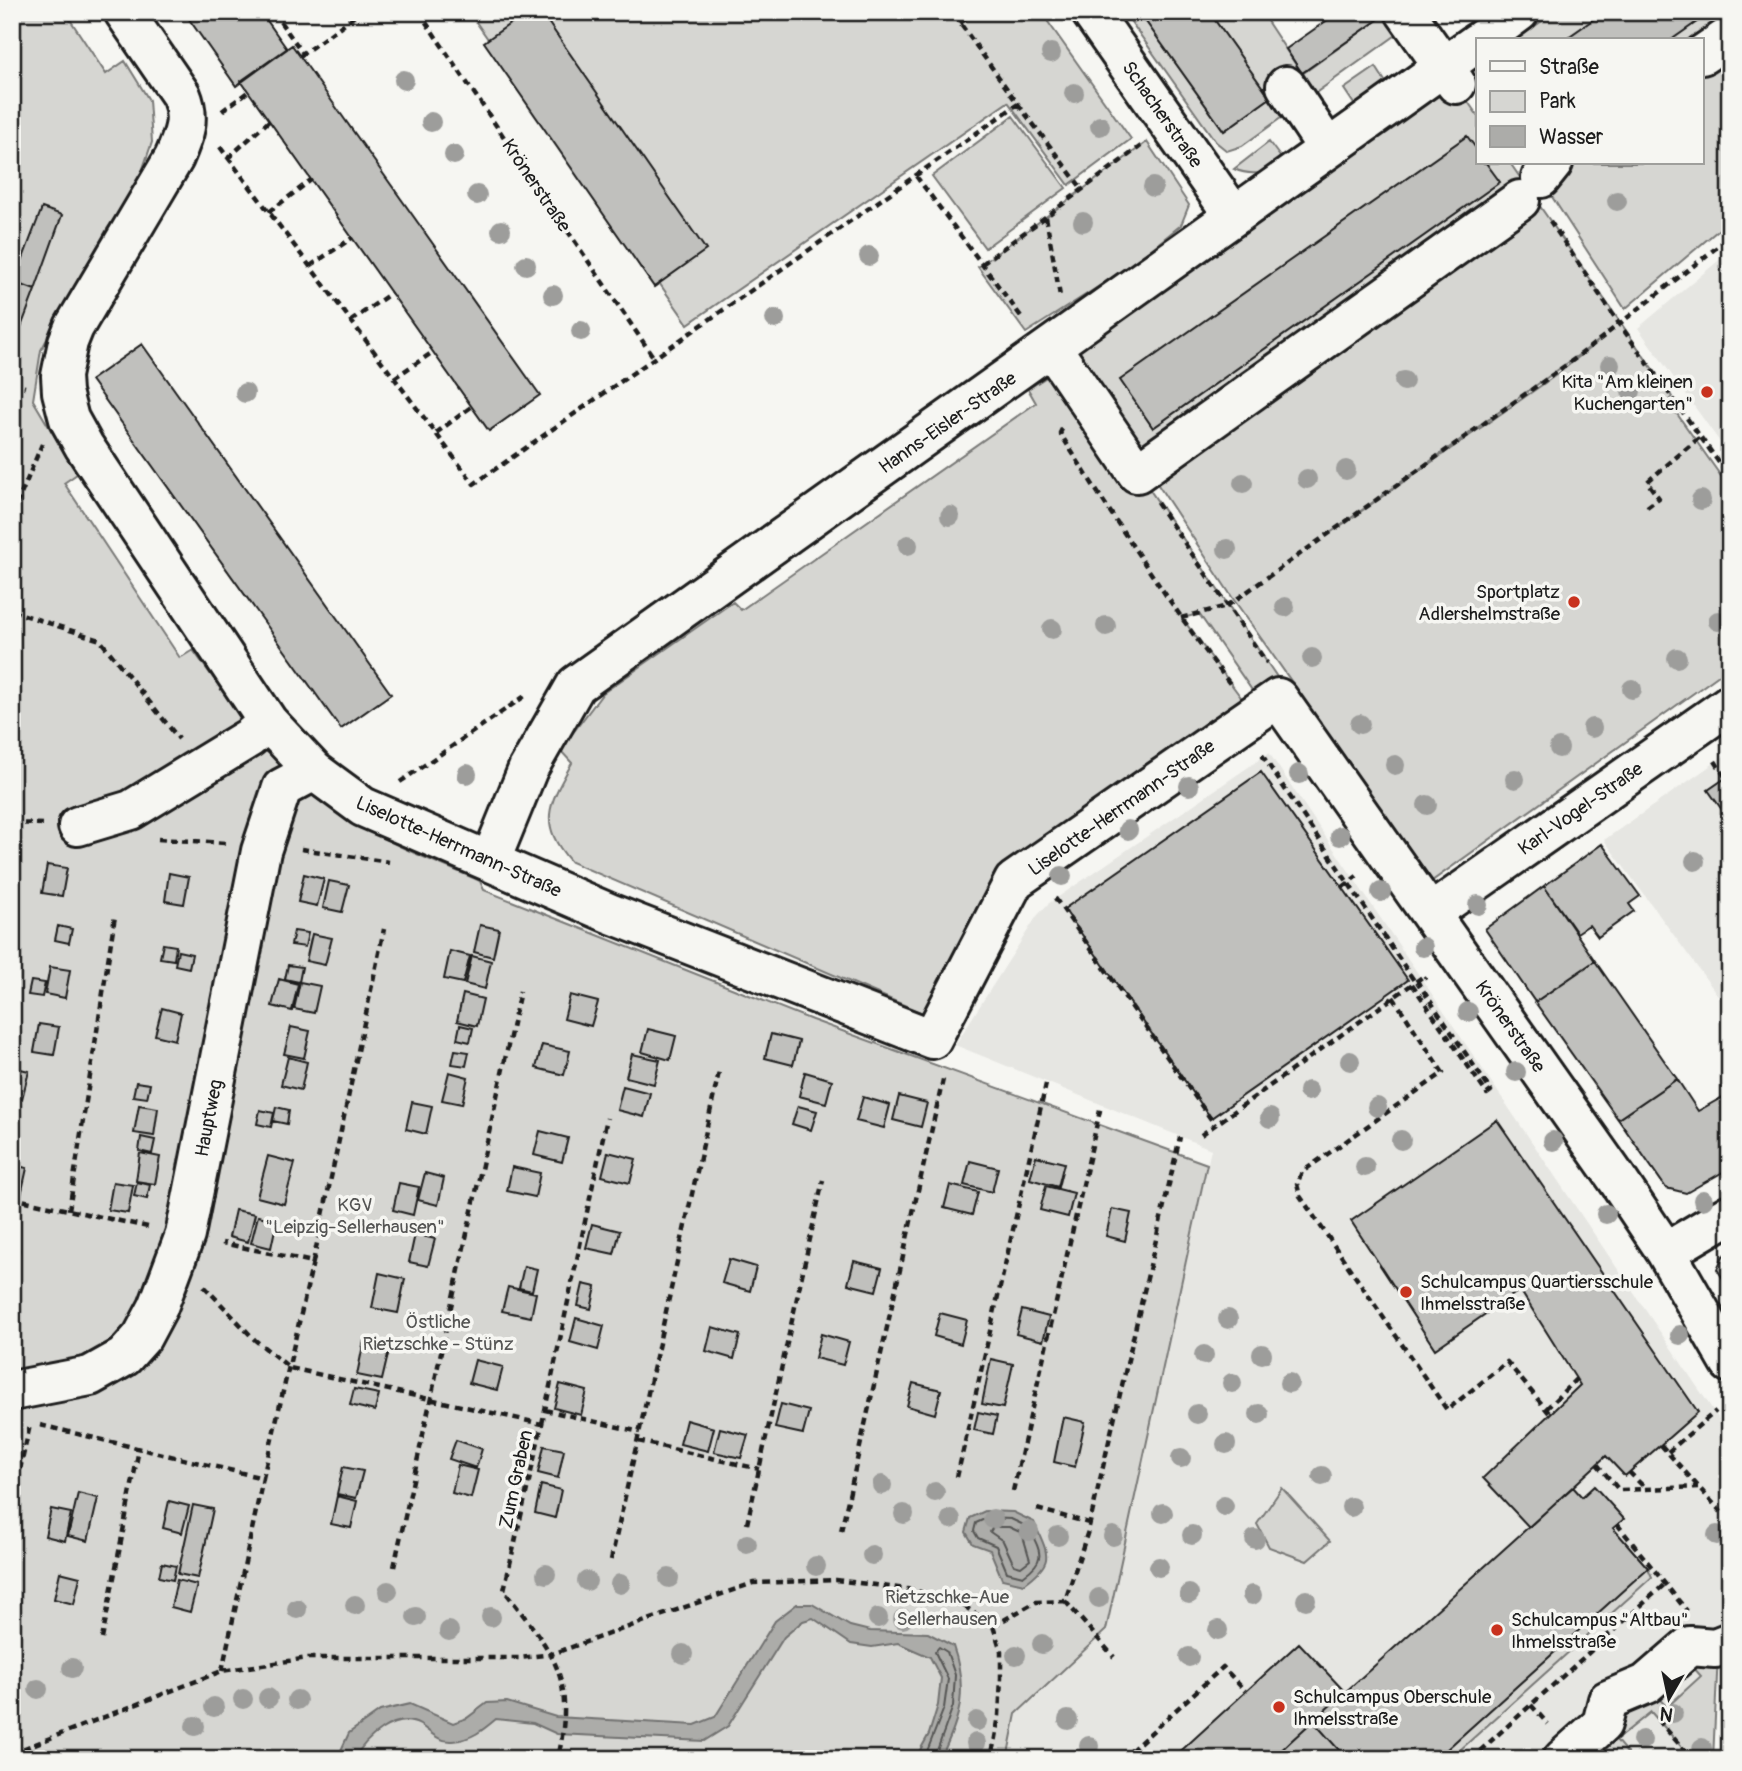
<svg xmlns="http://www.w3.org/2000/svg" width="1742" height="1771" font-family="Pangolin,sans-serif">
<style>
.built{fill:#e6e6e2}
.green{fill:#d6d6d2;stroke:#797977;stroke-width:2;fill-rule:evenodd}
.water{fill:#acaca9;stroke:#727271;stroke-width:2}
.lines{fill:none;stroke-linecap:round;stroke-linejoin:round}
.shore{stroke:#565654;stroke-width:2}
.building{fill:#c0c0bd;stroke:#1c1c1c;stroke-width:2}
.minor-casing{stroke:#1c1c1c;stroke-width:44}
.path{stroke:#1c1c1c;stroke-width:4.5;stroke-dasharray:7 5;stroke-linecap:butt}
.minor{stroke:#f6f6f2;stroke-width:38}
.tree{fill:#9d9d9b}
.poi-dot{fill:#c8321e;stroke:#f6f6f2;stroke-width:2.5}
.labels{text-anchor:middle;stroke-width:7;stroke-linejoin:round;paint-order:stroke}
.street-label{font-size:19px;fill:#1c1c1c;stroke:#f6f6f2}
.poi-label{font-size:19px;fill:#1c1c1c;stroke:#f6f6f2;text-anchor:start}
.park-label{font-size:19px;fill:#545453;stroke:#f6f6f2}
</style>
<rect width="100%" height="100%" fill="#f6f6f2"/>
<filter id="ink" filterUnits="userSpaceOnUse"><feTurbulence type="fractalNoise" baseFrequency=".0143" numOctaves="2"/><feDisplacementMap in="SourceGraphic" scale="14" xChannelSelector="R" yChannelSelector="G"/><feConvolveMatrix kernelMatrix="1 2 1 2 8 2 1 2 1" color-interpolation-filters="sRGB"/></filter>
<g filter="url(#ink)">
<path class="built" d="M1730,251V456L1638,328Z
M1730,752V1002L1725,1005L1604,840Z
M1269,753L1719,1419L1721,1597L1714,1759H1007L1016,1714L1106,1630L1211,1149L955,1045L1037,916L1048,904Z"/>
<path class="green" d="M12,12H65L106,74L125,61L149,100L152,142L137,186L107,229L41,350L33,400L77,474L64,483L180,658L193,650C235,710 300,790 363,827C400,849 441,864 480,881L484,890L812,1020L1207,1164L1106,1630L1016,1714L1007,1759H12Z
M469,12H1041L1131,139L1069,185L1008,102L688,324Z
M1124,12H1139L1224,131L1270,98L1209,12H1261L1302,74L1386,14L1399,33L1242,146L1227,151L1216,142Z
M1555,12H1730V220L1625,309L1530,163H1702V40H1515Z
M1376,67L1390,89L1358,110L1344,89Z
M1440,92H1461L1478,116V163H1510L1672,397L1668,401L1730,489V667L1432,881L1234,600L1071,353ZM1601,339L1559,373L1330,533Z
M1013,116L1066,188L985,248L932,176Z
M1147,142L1189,205L1181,225L1129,267L1026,333L978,267Z
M1269,142L1284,162C1270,173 1252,177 1234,169Z
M1065,365L1277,677L1254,693L1199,614L1182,618L1243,700L998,868L927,1015L571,862C537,823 549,804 572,763L560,750L603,693L733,602L741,610L1036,403L1028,389Z
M1282,1488L1330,1541L1307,1561L1269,1547L1257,1524Z
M1648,1568L1652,1577L1450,1759H1442L1440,1755Z
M1718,1654L1713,1759H1692L1651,1712L1616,1740L1632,1759H1574L1650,1689L1667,1707L1701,1676L1684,1657Z"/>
<path class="water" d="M985,1511L1013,1512L1034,1522C1048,1555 1056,1561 1024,1584L1002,1579L990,1550L973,1544L966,1532L970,1518Z
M797,1604H812L850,1626L870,1631L928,1633L953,1646C968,1690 961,1717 940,1759H915L929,1734L938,1705L941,1678L930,1657L898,1643L872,1647L851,1644L813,1618L803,1621L784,1637L728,1726L704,1741L557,1734L533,1723L496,1719C483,1730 471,1740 453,1741C438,1742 431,1732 420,1725C395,1711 365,1739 354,1759H337L349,1733L380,1711L410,1704L453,1723L467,1718L487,1703L507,1702L556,1717L695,1725L715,1717L775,1621Z"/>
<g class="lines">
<path class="shore" d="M987,1518L1011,1519L1028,1527C1040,1551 1048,1559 1023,1576L1007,1572L996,1546L978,1538L974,1531L976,1523Z
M993,1527H1009L1022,1533L1030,1560L1021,1567L1014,1565L1003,1541L990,1532Z
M924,1759L944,1708L948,1679L935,1652L939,1647L947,1652L955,1675L953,1706L934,1759"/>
</g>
<path class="building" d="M184,12H261L287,49L236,86Z
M527,12H541L706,250L654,287L484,42Z
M1139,12H1209L1270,98L1224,131Z
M1339,12L1386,14L1302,73L1286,49Z
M1604,12H1711L1671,40H1564Z
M292,45L540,395L489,431L241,81Z
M1467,136L1478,151V163H1486L1500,182L1153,428L1120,380Z
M42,208L62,215L35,290L14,282Z
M14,282L35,290L12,351V287Z
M142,344L391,694L341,729L91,380Z
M1261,772L1408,980L1211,1118L1064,909Z
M1730,775V821L1708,790Z
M1602,844L1640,896L1629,904L1634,911L1598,937L1589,925L1577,933L1544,886Z
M47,865L67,868L62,896L42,893Z
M169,873L189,877L184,904L165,901Z
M304,874L324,879L317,906L298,902Z
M329,881L349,885L342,912L323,908Z
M1544,886L1595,961L1535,1002L1485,929Z
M480,925L499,929L493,957L474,952Z
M58,926L72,929L69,943L55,940Z
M294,931L308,933L305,947L291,945Z
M312,934L332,938L325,965L306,961Z
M163,944L176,946L174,960L160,958Z
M178,951L192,954L189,968L175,965Z
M450,951L470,956L463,983L444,979Z
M472,956L491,961L485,989L465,984Z
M1595,961L1677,1079L1618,1119L1535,1002Z
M288,965L302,967L299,982L285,979Z
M50,967L70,970L65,998L45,994Z
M279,979L298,984L292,1011L272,1006Z
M31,981L45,983L42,997L28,995Z
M300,982L320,986L314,1013L294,1009Z
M463,994L483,999L477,1026L457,1021Z
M570,995L598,1002L591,1026L564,1019Z
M162,1008L181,1013L175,1040L155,1035Z
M39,1024L59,1027L54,1055L34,1052Z
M460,1025L473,1028L470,1042L457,1039Z
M291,1027L310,1031L304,1058L284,1054Z
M648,1029L676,1036L670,1060L642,1052Z
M771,1034L799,1041L793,1065L765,1058Z
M542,1045L570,1051L564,1075L536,1068Z
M455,1050L469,1052L466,1066L452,1064Z
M632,1054L660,1060L654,1084L626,1077Z
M288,1057L307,1062L301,1090L281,1085Z
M12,1067L29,1071L22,1099L12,1096Z
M449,1072L468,1077L462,1104L442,1100Z
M805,1072L832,1080L826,1103L799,1096Z
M1677,1079L1698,1111L1728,1094L1730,1096V1168L1686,1193L1666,1188L1618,1119Z
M136,1082L150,1084L147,1098L133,1096Z
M623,1086L650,1093L644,1117L617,1110Z
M899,1096L927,1103L921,1127L893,1120Z
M863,1097L890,1105L884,1128L856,1121Z
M412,1102L432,1106L426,1134L406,1129Z
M139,1105L158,1108L154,1136L134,1133Z
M798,1106L817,1111L811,1130L792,1124Z
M276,1107L289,1110L287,1124L273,1121Z
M260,1110L274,1113L271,1127L257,1124Z
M1497,1120L1698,1412L1625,1476L1606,1456L1529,1527L1483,1478L1580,1385L1520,1290L1435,1349L1351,1221Z
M540,1131L568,1138L562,1162L534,1155Z
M141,1137L155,1140L152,1154L139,1151Z
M608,1152L636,1159L630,1183L602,1176Z
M140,1153L160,1157L155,1184L136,1181Z
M268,1156L295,1163L284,1204L257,1197Z
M1036,1156L1064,1163L1058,1187L1030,1179Z
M970,1161L998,1168L992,1192L964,1185Z
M12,1165L27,1168L21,1195L12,1193Z
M512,1167L540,1173L535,1197L507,1191Z
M425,1173L444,1178L438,1205L418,1200Z
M113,1182L133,1185L128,1213L108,1210Z
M137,1182L150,1185L147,1199L134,1196Z
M399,1183L419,1187L413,1215L393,1210Z
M950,1185L978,1192L972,1215L944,1208Z
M1046,1186L1074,1193L1068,1217L1040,1210Z
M1112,1209L1131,1213L1125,1241L1106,1236Z
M235,1210L255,1214L248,1242L229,1237Z
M12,1214H19L15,1264H12Z
M258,1216L277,1220L271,1248L251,1243Z
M592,1224L620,1231L614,1254L586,1248Z
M415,1234L435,1239L428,1266L409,1262Z
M1730,1252V1290L1717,1269L1723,1256Z
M729,1259L756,1267L750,1291L722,1283Z
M854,1261L882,1268L876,1291L848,1284Z
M524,1266L537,1269L532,1291L519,1288Z
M379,1273L405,1279L398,1313L372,1308Z
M583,1284L596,1287L591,1309L578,1306Z
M508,1287L536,1293L531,1317L502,1311Z
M1022,1310L1049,1317L1043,1341L1016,1334Z
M940,1313L967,1320L961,1344L934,1336Z
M576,1318L604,1326L598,1350L570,1342Z
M712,1327L740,1335L734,1359L706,1351Z
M821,1334L849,1342L843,1365L815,1358Z
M364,1340L390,1346L382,1380L357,1375Z
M991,1359L1013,1364L1003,1408L982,1404Z
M475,1360L503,1367L497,1390L469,1383Z
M913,1383L941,1390L935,1414L907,1406Z
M560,1384L587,1391L581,1415L554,1408Z
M354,1389L379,1394L375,1411L350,1405Z
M781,1404L809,1411L803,1434L775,1428Z
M978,1412L997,1416L993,1434L974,1430Z
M1063,1417L1085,1422L1075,1467L1054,1462Z
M686,1420L714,1428L708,1451L680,1444Z
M720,1428L748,1435L741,1458L714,1452Z
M456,1440L482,1449L476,1468L449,1459Z
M544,1446L564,1450L558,1478L538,1473Z
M458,1465L478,1470L471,1498L452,1493Z
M343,1467L363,1471L356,1498L337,1494Z
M541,1485L561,1490L555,1518L535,1513Z
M1594,1486L1624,1519L1613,1528L1648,1568L1436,1759H1347L1313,1721L1573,1487L1582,1497Z
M78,1493L98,1498L88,1541L68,1536Z
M337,1496L357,1501L351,1528L331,1524Z
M169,1501L189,1506L182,1533L163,1528Z
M193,1505L213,1509L198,1578L178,1574Z
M51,1509L71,1513L65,1541L45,1536Z
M162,1563L176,1566L173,1580L159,1577Z
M60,1572L80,1577L74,1604L54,1599Z
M177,1580L197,1585L190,1612L171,1607Z
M1299,1643L1345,1692L1291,1741L1272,1759H1172Z
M1313,1721L1347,1759H1272L1291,1741Z"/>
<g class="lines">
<g class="minor-casing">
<path id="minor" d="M124,12L181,95C191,119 184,135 174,158L74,327L68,342L61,376L62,392L69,419L84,446L268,722L314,771L363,807L609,913L932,1039L1014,881L1278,698L1617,1179L1666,1252L1730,1363
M1091,12L1234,216
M1405,12L1456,84
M1481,40L1519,12
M1702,55L1730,36
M1286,86L1328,149
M1541,178L1553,163
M1052,348L1137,473L1520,200
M78,826L131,810L249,738L268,722
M490,862L528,769L576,685L1478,42
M1431,913L1730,704
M1666,1252L1730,1214
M12,1391L90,1376L124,1357L142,1337L158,1307L185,1235L261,851L282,788L314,771
M1563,1759L1602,1724L1608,1700L1646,1684L1690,1646L1715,1648L1730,1642"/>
</g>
<path class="path" d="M273,12L303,53
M419,12L654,358
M960,23L976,12
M300,56L360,12
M1018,104L1083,190
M222,111L249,91
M220,147L474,484L1018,104L952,12
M228,158L269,121
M916,176L1023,319
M269,212L311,180
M1046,217L1060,296
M1550,221L1620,325L1730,478
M982,264L1141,146
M310,266L352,238
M351,321L391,293
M394,378L433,352
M12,384L25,387
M1062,429L1060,433C1114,519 1170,605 1231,685
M436,433L471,407
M1157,503L1267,663
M1647,507L1659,498L1647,482L1700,437
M12,516L42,444
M12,611L100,640L179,739
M1181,618L1227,606L1576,358L1730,237
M1262,755L1415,982
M1715,761L1726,778
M400,782L525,696
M12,823L43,824
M158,839L226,843
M301,849L389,862
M1343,887L1357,876
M1055,898L1215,1125
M1412,984L1487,1094L1491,1091L1418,983L1426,977
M1393,997L1443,1073L1302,1172L1297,1184L1300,1196L1447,1410L1507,1362L1550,1414
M1201,1135L1425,975
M12,1198L148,1227
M69,1210L115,916
M13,1250L23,1251
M313,1262L384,929
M204,1286L255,1340L290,1368L542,1424L504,1590C553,1655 576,1672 558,1759
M1546,1409L1576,1379
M545,1410L640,1432
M542,1424L607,1118
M40,1425L263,1478L313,1262L222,1243
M638,1441L759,1469
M1661,1445L1721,1512
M1668,1452L1716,1411
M1597,1464L1619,1490L1698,1487
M1629,1472L1645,1488
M957,1477L1046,1084
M1013,1491L1101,1106
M12,1505L30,1425
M1037,1509L1089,1523
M747,1524L823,1180
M1617,1524L1687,1611
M841,1531L944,1075
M611,1560L719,1072
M394,1567L520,991
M1065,1601L1114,1657
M993,1626L1036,1602L1065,1601L1088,1531L1180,1137
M102,1639L139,1449
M222,1671L263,1478
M1531,1705L1548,1724
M1658,1720L1692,1759
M12,1753L222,1671L308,1658H520L552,1654L753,1583L836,1580L914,1590L964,1606L993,1626L1001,1651V1678L999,1716L991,1759
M1122,1759L1223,1667L1245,1691
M1471,1759L1666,1583"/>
<use href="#minor" class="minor"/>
</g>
<g class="tree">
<circle cx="1051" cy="53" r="10"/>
<circle cx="404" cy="80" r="10"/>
<circle cx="1074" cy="93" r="10"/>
<circle cx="431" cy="122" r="10"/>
<circle cx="1100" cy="126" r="10"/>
<circle cx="454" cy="155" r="10"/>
<circle cx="1153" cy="187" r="10"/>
<circle cx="477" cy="195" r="10"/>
<circle cx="1617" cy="201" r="10"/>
<circle cx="1083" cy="222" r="10"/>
<circle cx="501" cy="230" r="10"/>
<circle cx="869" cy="256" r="10"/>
<circle cx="526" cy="265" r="10"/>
<circle cx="553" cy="295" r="10"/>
<circle cx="775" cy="319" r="10"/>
<circle cx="581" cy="331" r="10"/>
<circle cx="1610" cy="365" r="10"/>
<circle cx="1404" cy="381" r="10"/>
<circle cx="1631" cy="391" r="10"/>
<circle cx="245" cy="393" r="10"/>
<circle cx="1346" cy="470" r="10"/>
<circle cx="1307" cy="479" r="10"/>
<circle cx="1243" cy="483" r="10"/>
<circle cx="1701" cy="500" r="10"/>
<circle cx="950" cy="516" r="10"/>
<circle cx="908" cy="545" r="10"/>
<circle cx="1227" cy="549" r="10"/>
<circle cx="1285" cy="607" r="10"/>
<circle cx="1718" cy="621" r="10"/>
<circle cx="1106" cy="626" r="10"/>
<circle cx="1052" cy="629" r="10"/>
<circle cx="1312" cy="658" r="10"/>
<circle cx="1677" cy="658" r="10"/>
<circle cx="1632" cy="689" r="10"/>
<circle cx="1360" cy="724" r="10"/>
<circle cx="1592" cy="728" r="10"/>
<circle cx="1559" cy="748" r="10"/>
<circle cx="1395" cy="765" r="10"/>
<circle cx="467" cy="774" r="10"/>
<circle cx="1299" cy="774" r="10"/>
<circle cx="1515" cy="779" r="10"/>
<circle cx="1189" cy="786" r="10"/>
<circle cx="1427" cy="805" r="10"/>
<circle cx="1128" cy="830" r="10"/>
<circle cx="1340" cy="836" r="10"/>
<circle cx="1695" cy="861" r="10"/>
<circle cx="1062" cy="876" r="10"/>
<circle cx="1381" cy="892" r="10"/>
<circle cx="1478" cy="905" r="10"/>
<circle cx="1423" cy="947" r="10"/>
<circle cx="1468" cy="1012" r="10"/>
<circle cx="1350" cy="1061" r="10"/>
<circle cx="1516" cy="1072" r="10"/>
<circle cx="1308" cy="1091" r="10"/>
<circle cx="1377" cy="1107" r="10"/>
<circle cx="1270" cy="1118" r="10"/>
<circle cx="1401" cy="1140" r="10"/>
<circle cx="1553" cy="1141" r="10"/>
<circle cx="1365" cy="1167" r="10"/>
<circle cx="1703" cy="1200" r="10"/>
<circle cx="1606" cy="1214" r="10"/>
<circle cx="1228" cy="1319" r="10"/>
<circle cx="1680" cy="1335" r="10"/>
<circle cx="1262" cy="1354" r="10"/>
<circle cx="1204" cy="1355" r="10"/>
<circle cx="1232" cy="1383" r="10"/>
<circle cx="1289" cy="1383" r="10"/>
<circle cx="1197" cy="1414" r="10"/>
<circle cx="1259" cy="1414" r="10"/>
<circle cx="1226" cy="1444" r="10"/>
<circle cx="1181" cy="1458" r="10"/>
<circle cx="1322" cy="1476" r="10"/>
<circle cx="882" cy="1485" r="10"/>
<circle cx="935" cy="1492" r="10"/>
<circle cx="1224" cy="1506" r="10"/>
<circle cx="1351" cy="1507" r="10"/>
<circle cx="1163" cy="1513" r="10"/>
<circle cx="904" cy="1514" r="10"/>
<circle cx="951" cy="1519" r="10"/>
<circle cx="993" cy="1519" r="10"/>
<circle cx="1029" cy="1531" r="10"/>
<circle cx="1192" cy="1535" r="10"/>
<circle cx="1717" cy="1535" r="10"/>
<circle cx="1058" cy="1536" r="10"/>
<circle cx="1113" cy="1536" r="10"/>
<circle cx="1255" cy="1539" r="10"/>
<circle cx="747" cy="1544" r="10"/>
<circle cx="872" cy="1555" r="10"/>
<circle cx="816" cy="1566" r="10"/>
<circle cx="1159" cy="1567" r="10"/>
<circle cx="546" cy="1574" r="10"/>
<circle cx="669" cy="1578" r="10"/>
<circle cx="587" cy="1581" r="10"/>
<circle cx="620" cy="1584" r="10"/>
<circle cx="388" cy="1591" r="10"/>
<circle cx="1189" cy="1594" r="10"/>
<circle cx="1252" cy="1595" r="10"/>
<circle cx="1099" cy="1598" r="10"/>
<circle cx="1306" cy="1600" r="10"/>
<circle cx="355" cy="1605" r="10"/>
<circle cx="297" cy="1609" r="10"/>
<circle cx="416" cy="1617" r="10"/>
<circle cx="491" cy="1617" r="10"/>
<circle cx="878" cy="1618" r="10"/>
<circle cx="903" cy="1619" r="10"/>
<circle cx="1218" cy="1630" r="10"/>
<circle cx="449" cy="1631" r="10"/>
<circle cx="1042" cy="1644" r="10"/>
<circle cx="683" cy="1654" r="10"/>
<circle cx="1016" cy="1655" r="10"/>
<circle cx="1189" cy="1657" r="10"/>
<circle cx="72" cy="1668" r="10"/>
<circle cx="38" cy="1689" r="10"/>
<circle cx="268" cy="1698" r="10"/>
<circle cx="243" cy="1699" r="10"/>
<circle cx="297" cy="1700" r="10"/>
<circle cx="214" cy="1707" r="10"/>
<circle cx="1673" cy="1713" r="10"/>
<circle cx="1068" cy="1720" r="10"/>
<circle cx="977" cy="1721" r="10"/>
<circle cx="195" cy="1726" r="10"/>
<circle cx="1642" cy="1740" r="10"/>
<circle cx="976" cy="1743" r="10"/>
<circle cx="1089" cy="1746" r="10"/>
<circle cx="1702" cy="1748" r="10"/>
</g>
</g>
<g class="poi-dot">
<circle cx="1707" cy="392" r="7"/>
<circle cx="1574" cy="602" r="7"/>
<circle cx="1406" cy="1292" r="7"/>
<circle cx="1497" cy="1630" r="7"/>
<circle cx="1279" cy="1707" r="7"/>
</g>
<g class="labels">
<g class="street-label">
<text transform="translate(1163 114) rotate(55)" y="7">Schacherstraße</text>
<text transform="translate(537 185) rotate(56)" y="7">Krönerstraße</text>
<text transform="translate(947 422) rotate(-35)" y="7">Hanns-Eisler-Straße</text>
<text transform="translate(1121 807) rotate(-35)" y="7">Liselotte-Herrmann-Straße</text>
<text transform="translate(1580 808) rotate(-35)" y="7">Karl-Vogel-Straße</text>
<text transform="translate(459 846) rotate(24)" y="7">Liselotte-Herrmann-Straße</text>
<text transform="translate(1511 1026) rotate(55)" y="7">Krönerstraße</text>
<text transform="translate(208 1118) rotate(-79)" y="7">Hauptweg</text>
<text transform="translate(515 1479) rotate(-78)" y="7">Zum Graben</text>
</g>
<g class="poi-label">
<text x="1693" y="388" text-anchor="end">Kita "Am kleinen<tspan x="1693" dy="22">Kuchengarten"</tspan></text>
<text x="1560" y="598" text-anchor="end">Sportplatz<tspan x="1560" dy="22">Adlershelmstraße</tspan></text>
<text x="1420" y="1288">Schulcampus Quartiersschule<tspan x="1420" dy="22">Ihmelsstraße</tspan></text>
<text x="1511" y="1626">Schulcampus "Altbau"<tspan x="1511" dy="22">Ihmelsstraße</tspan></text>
<text x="1293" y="1703">Schulcampus Oberschule<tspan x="1293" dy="22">Ihmelsstraße</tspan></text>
</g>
<g class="park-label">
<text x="355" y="1211">KGV<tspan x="355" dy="22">"Leipzig-Sellerhausen"</tspan></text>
<text x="438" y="1328">Östliche<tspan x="438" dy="22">Rietzschke - Stünz</tspan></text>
<text x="947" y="1603">Rietzschke-Aue<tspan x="947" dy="22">Sellerhausen</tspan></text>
</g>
</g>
<rect width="1742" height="1771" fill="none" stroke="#f6f6f2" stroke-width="42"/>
<rect x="21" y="21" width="1700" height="1729" fill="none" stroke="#1c1c1c" stroke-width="2.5" filter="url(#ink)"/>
<rect x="1476" y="38" width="228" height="126" fill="#f6f6f2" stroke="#9f9f9c" stroke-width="2"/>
<rect x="1490" y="61" width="35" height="10" fill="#f6f6f2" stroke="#9f9f9c" stroke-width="2"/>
<text x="1539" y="74" font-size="21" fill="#1c1c1c">Straße</text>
<rect x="1490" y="91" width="35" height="21" fill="#d6d6d2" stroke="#9f9f9c" stroke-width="2"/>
<text x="1539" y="108" font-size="21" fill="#1c1c1c">Park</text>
<rect x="1490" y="126" width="35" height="21" fill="#acaca9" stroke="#9f9f9c" stroke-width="2"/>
<text x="1539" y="144" font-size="21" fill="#1c1c1c">Wasser</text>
<g transform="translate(1669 1698) rotate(189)" stroke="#f6f6f2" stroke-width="5" paint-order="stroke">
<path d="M0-5L12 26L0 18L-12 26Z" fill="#1c1c1c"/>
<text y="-10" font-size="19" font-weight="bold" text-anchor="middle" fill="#1c1c1c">N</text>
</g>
</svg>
